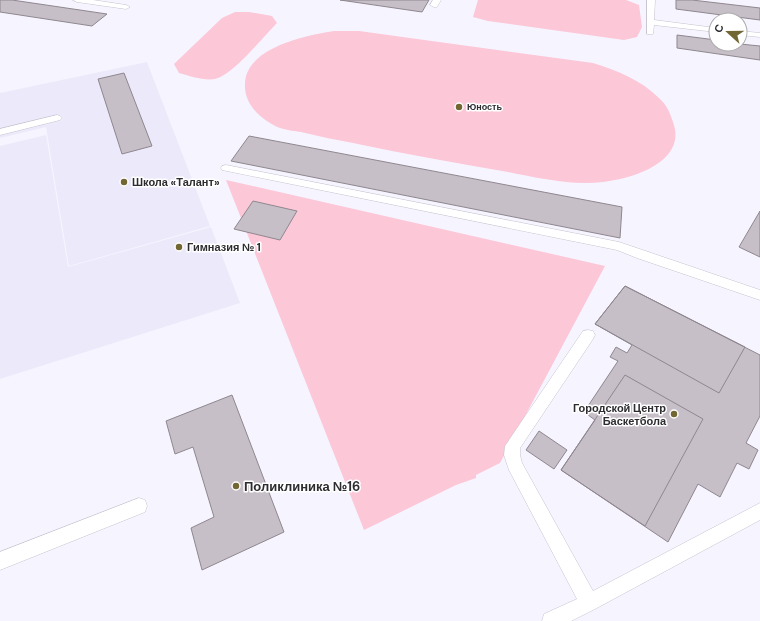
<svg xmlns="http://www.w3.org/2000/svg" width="760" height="621" font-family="'DM Sans',sans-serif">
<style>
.built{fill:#ece9fb}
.green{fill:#fcc7d7}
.building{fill:#c7bfc7;stroke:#8f878f}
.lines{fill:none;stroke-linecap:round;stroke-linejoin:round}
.service-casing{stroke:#c5c3ce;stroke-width:1}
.service{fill:#fff;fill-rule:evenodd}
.poi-dot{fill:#726633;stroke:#fff;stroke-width:1.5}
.labels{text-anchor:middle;stroke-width:3;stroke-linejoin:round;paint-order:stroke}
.far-poi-label{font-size:9px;font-weight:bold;fill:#2d2d31;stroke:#fff;text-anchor:start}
.poi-label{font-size:11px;font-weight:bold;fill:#2d2d31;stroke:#fff;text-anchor:start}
.near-poi-label{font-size:13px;font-weight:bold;fill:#2d2d31;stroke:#fff;text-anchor:start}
</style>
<rect width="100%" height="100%" fill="#f6f4ff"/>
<path class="built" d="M147,62L210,226L69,266L46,127L0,138V93Z
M46,135L68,267L211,227L240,303L0,379V146Z"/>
<path class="green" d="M478,0H626L639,5L642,27L637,37L624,40L488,21L473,17Z
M235,12H249L272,16L277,23C263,37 233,75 215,79C204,81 190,76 179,73L174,64L222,18Z
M334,31H359L593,63C618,71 641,80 659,98C667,105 670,113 673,122C688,162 632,179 603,182C572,186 539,178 508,172C456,163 405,154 353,143C336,140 318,136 301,132C294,131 286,130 280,128C259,119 240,101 246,76C255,46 307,35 334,31Z
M226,180L605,266L500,463L476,475V478L456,485L364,530Z"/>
<path class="building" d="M0,0H12L107,14L92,26L0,12Z
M340,0H429L422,12Z
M676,0H692L760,8V20L676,9Z
M677,35L716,40V44H740L760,46V60L677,48Z
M124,73L152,146L122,154L98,79Z
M249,136L622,207L620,238L231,161Z
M253,201L297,211L280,240L234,229Z
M760,211V257L739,247Z
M625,286L745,347L719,393L595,324Z
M625,286L760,355V416L746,443L758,450L749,469L737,463L720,497L698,484L668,542L561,470L595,420L584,412L618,361L610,357L616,347L627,353L632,345L595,324Z
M625,375L703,419L645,526L561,470Z
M232,395L284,532L202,570L191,528L214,517L193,447L175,454L166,421Z
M539,431L567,450L554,469L526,450Z"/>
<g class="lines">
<g class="service-casing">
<path id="service" d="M73,0H93L126,5L130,7L126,9L77,2Z
M433,0H441L437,7H434L430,5Z
M647,0H655L654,20L716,28V32L654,25L653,34H647Z
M740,31L760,33V37L740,35Z
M57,115L60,116L62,118L60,120L0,135V129Z
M226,165L619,242L760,290V300L637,258L617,250L222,170L221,168L222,166Z
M588,330L593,331L595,335L593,339L520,448V455L522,463L593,591L760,503V520L595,609L571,621H542L544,614L577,599L509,470L504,455L505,446L583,331Z
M139,498L145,500L147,506L145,512L0,570V552Z"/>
</g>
<use href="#service" class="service"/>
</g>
<g class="poi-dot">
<circle cx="459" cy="107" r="4"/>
<circle cx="124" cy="182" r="4"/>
<circle cx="179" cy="247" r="4"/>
<circle cx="674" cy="414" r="4"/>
<circle cx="236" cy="486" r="4"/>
</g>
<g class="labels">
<g class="far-poi-label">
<text x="467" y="110">Юность</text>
</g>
<g class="poi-label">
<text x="132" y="186">Школа «Талант»</text>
<text x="187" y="251">Гимназия № 1</text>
<text x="666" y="412" text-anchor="end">Городской Центр<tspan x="666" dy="13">Баскетбола</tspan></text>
</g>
<g class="near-poi-label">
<text x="244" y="491">Поликлиника №16</text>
</g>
</g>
<g transform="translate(728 32) rotate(291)"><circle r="19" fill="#ffffff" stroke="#ababad"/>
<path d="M0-3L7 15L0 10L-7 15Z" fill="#726633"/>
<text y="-6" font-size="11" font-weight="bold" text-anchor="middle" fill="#2d2d31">С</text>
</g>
</svg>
